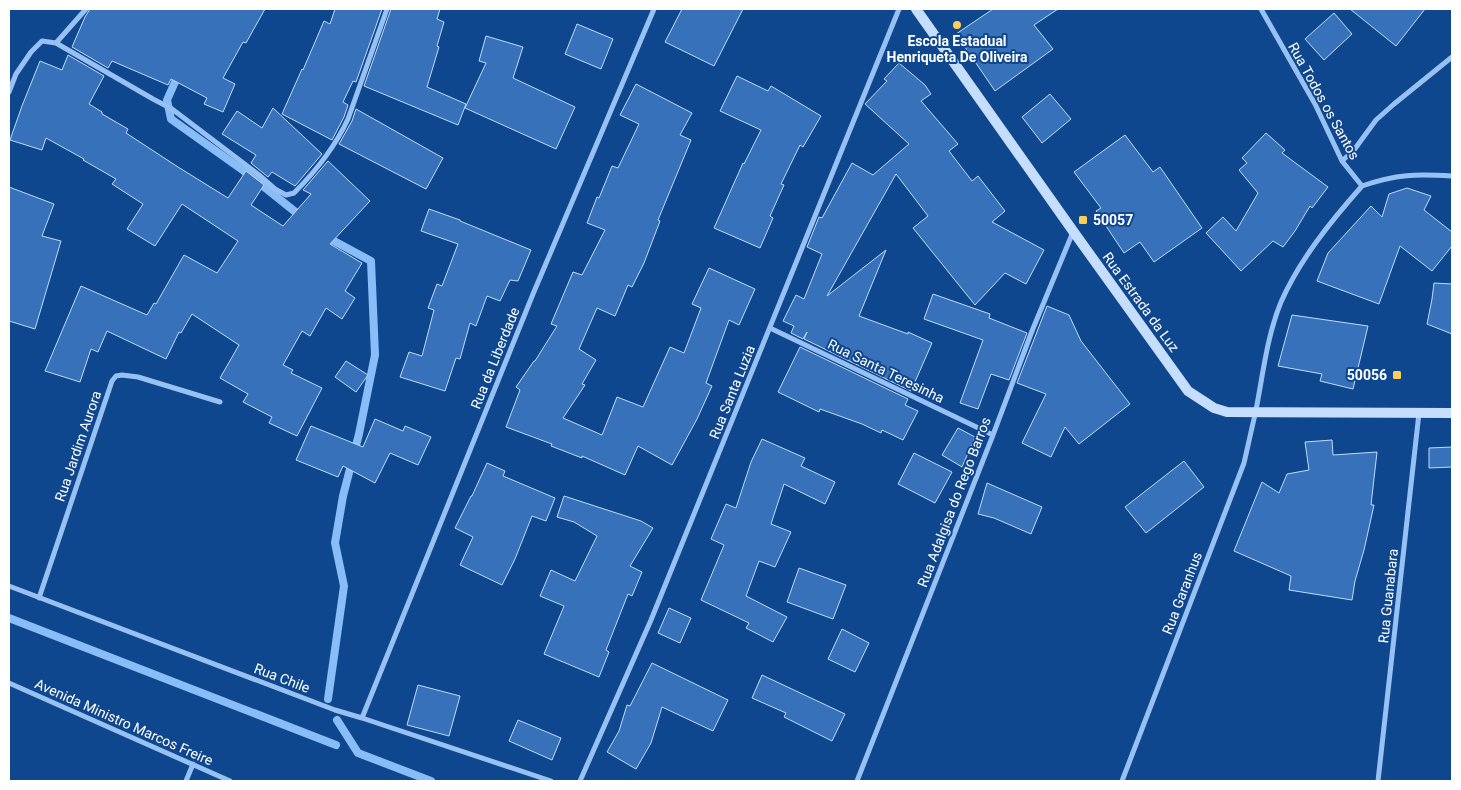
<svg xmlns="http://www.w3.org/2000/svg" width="1461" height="790" font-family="Roboto,sans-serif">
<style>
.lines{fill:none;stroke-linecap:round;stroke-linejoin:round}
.stream{stroke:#88bdf7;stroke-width:8}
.building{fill:#3771b9;stroke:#bedcfe}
.minor{stroke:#97c1f3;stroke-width:5}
.secondary{stroke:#c6defd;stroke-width:10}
.poi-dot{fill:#ffce59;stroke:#0f478f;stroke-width:2}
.labels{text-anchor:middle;stroke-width:4;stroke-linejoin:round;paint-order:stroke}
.poi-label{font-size:14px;font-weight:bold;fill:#fff;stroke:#0f478f}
.street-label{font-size:14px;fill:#fff;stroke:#0f478f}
</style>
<rect width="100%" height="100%" fill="#0f478f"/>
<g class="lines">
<path class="stream" d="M179,73L167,100L171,119L244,171L303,218
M326,235L334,241L371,261L375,355L359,434L343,496L335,543L344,586L328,699
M9,618L336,745
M337,720L358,753L431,781"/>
</g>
<path class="building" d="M90,9H265L246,43L243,42L223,78L235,84L223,112L204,104L207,98L171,79L168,85L112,61L108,68L72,47L85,17Z
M335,9H382L356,82L353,81L343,102L348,105L344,117L332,140L282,114L302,69L303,70L324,21L330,24Z
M391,9H440L437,19L444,22L437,46L439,47L427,87L466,104L458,125L364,86Z
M682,9H743L714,66L665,42Z
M993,9H1058L1034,25L1053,49L995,91L956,34Z
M1350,9H1425L1396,46Z
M1334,13L1352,34L1324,60L1305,39Z
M577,24L613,39L601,69L565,54Z
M486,36L523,47L513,78L575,107L556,149L465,108L486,63L479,61Z
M68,55L104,76L89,104L102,112V114L128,129L126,133L178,167L228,198L246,171L264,185L251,205L283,226L311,194L303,190L328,161L370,201L330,244L362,263L345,291L355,298L342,319L326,308L310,336L302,331L283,365L293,370L291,373L322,388L297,436L269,423L272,417L243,402L248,394L220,378L239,345L192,314L181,333L179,332L166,359L107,331L98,352L91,349L80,382L45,371L81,286L147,315L154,303L156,304L184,255L217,273L238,241L182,204L155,246L127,229L143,204L112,184L116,179L83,160L84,159L46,138L42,150L10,140L22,106L40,61L62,70Z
M899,63L925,85L931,94L921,101L958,144L949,151L972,181L978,176L1005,211L992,222L1044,250L1026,284L1005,273L975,305L913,228L928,216L896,174L827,296L886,250L859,316L908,334V332L932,343L911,391L804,339L807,332L803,339L791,333L794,326L783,321L796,295L804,299L822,254L807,247L819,217L822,218L852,163L873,175L909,144L865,104L887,81L884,79Z
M737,76L768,91L771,86L821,116L803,147L800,145L781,184L784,185L770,216L773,218L760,248L714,228L743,163L744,164L761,130L720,111Z
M636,84L692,113L680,135L691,140L658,220L660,221L644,263L632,287L628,285L615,316L597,308L579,349L596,360L582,384L585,385L563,418L602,435L617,397L643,407L670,347L684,353L701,308L692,304L709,268L755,289L739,325L729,320L706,383L712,386L697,419L672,465L638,446L625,475L582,456V458L551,446L552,444L506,427L520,390L516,387L534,361H535L557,326L551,324L573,272L582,275L605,230L587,223L597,197L599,198L612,166L618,168L639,124L620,115Z
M1050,94L1071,119L1042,143L1022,117Z
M273,108L322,154L295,186L272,172L268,177L251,163L256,155L222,134L237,111L262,128Z
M356,109L443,158L426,189L339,144L352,121Z
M1266,133L1285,150L1282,153L1328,187L1312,208L1310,206L1295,231L1283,247L1273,241L1241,271L1206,233L1223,217L1236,231L1258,193L1239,170L1247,163L1242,158Z
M1125,135L1153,172L1160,167L1202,228L1154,262L1140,242L1124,253L1096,211L1101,208L1074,172Z
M9,187L54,204L42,236L61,241L35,329L9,321Z
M1407,188L1431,196L1424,210L1452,232V246L1432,271L1400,246L1379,304L1317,281L1328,253L1371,206L1382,217L1389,194Z
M429,209L460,220V221L531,250L518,281L510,280L500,301L487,296L476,326L470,323L460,359L456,358L445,391L400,377L409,352L422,356L434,310L428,308L437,284L442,286L458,244L421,231Z
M1434,283L1452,284V334L1427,324L1432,299Z
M933,294L990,314L989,318L1027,333L1009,380L991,374L978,409L960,403L983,340L924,319Z
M1047,306L1069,315L1081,341L1130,404L1079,444L1065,427L1051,457L1022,443L1046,394L1017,383Z
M1292,315L1368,326L1353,389L1320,381L1322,374L1278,366Z
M800,347L908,399L905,405L918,411L903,440L882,430L881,433L862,424L820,409L819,412L778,392Z
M346,361L368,375L356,392L335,377Z
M375,419L403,431L405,426L431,437L418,465L390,453L375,483L343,466L338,477L296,460L311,426L363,447Z
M958,428L975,437L962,467L942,455Z
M762,439L805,458L801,466L835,482L825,504L784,484L771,524L791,532L775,567L759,561L746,596L787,617L773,642L746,628L749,623L701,600L724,545L711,539L726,504L736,508L751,462Z
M1332,440L1333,455L1377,452L1371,505H1374L1364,550L1355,581L1352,600L1289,590L1291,576L1234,551L1262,482L1279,493L1287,474L1309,470L1305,442Z
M1452,447V467L1429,468V448Z
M914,453L952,472L935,503L898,484Z
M1184,461L1204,487L1146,533L1125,507Z
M487,463L505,471L503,476L555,498L546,521L532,516L515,559L502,585L460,565L473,537L455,528L471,496H472Z
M987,483L1042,507L1031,534L994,518L978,514Z
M564,496L641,521L653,528L630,566L642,572L632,596L628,594L606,650L609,652L599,677L544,654L564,606L540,596L551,570L575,581L597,536L574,522L557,517Z
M799,568L846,585L833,619L787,602Z
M669,608L691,618L680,643L658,633Z
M842,629L869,643L855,672L828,659Z
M652,663L728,700L713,731L662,707L651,743L636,769L607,752L619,731L627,705L630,706Z
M762,675L845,714L832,741L784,717L786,713L752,698Z
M418,685L460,696L449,736L407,725Z
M518,720L561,738L552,760L509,741Z"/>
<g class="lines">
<path class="minor" d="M1261,9L1315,104L1342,161L1362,186C1397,174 1416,174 1452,176
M56,43L86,9
M9,92L16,74L31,52L42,41L56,43L153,99L172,109L259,175L275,189L286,195L294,193C316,171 335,147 348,119L387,9
M1342,161L1354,150L1376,120L1394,104L1452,57
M770,328L993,435
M9,586L335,710L362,718L551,781
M39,598L112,381L116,376L122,375L138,377L220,402
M9,683L230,781
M362,718L533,294L654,9
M186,781L193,764
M580,781L651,620L899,9
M857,781L993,435L1032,331L1073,232
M1122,781L1244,463C1248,445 1252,428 1256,410C1263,374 1267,336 1281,302C1300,259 1331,221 1362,186
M1378,781L1419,413"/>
<path class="secondary" d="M916,9L1073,231L1188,391L1214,408L1227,412L1452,413"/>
</g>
<g class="poi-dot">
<circle cx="957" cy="25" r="5"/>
<rect x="1078" y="215" width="10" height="10" rx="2.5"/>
<rect x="1392" y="370" width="10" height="10" rx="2.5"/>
</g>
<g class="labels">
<g class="poi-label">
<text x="957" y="46">Escola Estadual<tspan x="957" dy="16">Henriqueta De Oliveira</tspan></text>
<text x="1093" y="225" text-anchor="start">50057</text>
<text x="1387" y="380" text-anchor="end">50056</text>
</g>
<g class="street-label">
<text transform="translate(1324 101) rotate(61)" y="5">Rua Todos os Santos</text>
<text transform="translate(1141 302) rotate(54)" y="5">Rua Estrada da Luz</text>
<text transform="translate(495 358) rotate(-68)" y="5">Rua da Liberdade</text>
<text transform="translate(886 371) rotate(26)" y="5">Rua Santa Teresinha</text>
<text transform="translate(732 392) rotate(-68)" y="5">Rua Santa Luzia</text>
<text transform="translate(78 446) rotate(-71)" y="5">Rua Jardim Aurora</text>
<text transform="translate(954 502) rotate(-69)" y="5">Rua Adalgisa do Rego Barros</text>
<text transform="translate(1182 593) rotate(-69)" y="5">Rua Garanhus</text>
<text transform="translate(1388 596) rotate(-84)" y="5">Rua Guanabara</text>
<text transform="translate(282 678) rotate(21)" y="5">Rua Chile</text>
<text transform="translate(124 722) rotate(24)" y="5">Avenida Ministro Marcos Freire</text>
</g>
</g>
<rect width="1461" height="790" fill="none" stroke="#ffffff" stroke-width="20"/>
</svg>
